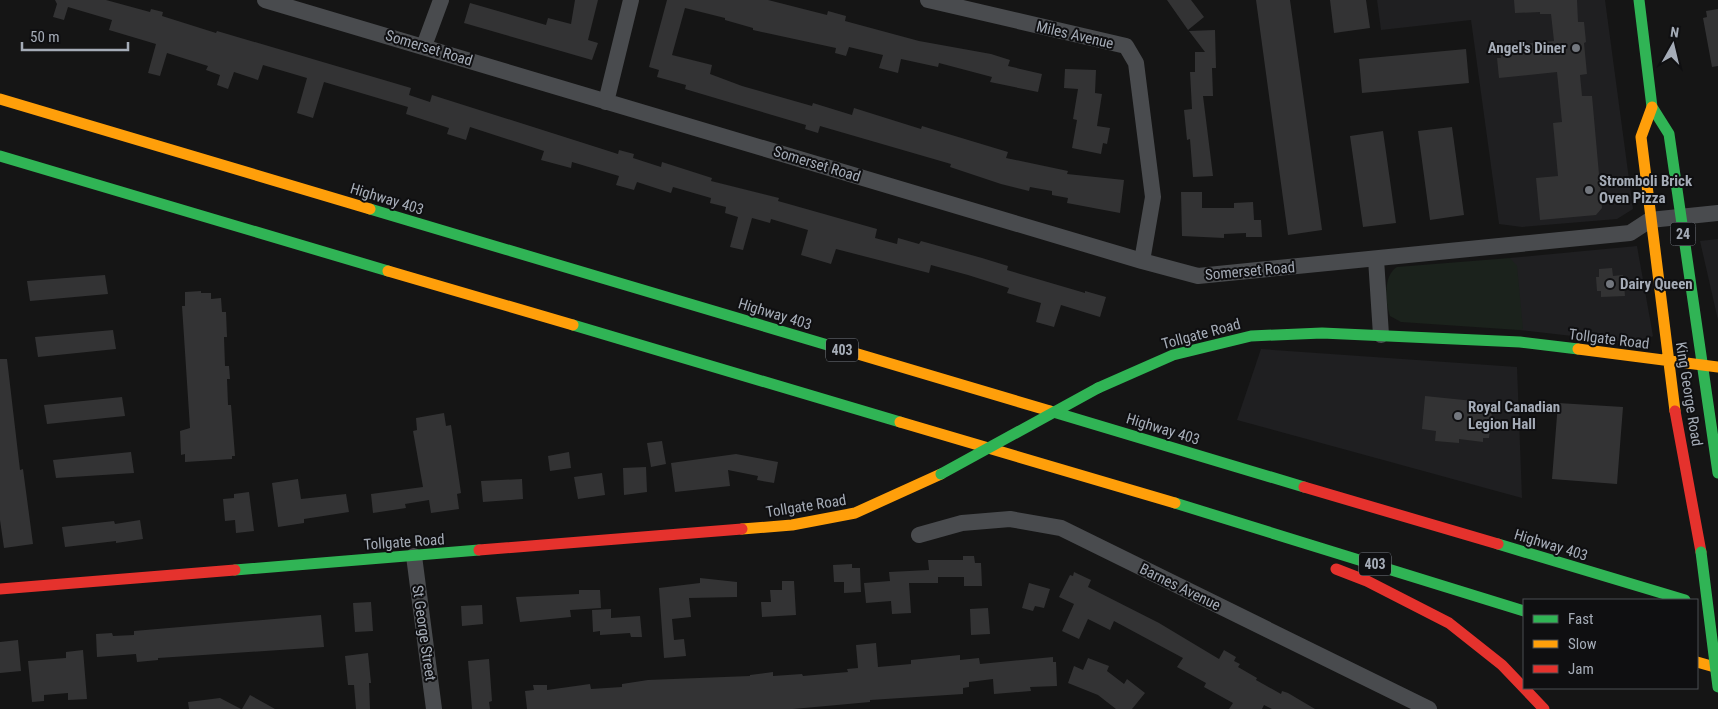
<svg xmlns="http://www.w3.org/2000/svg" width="1718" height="709" font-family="'Roboto Condensed',sans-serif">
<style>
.built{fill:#1f1f21}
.green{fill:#1b221c}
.building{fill:#333334}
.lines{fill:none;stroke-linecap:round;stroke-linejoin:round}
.street{stroke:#494b4e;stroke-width:16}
.fast{stroke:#30b455;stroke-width:11}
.slow{stroke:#ff9f0a;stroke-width:11}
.jam{stroke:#e5322d;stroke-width:11}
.fast-bridge{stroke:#30b455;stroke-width:11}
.poi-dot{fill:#73777e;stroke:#0f0f11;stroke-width:2}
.labels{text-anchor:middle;stroke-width:4;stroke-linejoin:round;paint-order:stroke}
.shield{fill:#0f0f11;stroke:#787d85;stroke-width:1}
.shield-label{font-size:14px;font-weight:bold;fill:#a5acb7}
.street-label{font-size:15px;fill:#a5acb7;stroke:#0f0f11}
.poi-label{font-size:15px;font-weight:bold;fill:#a5acb7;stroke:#0f0f11;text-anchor:start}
</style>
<rect width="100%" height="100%" fill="#151515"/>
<path class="built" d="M1377,0H1605L1633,209L1617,219L1522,227L1499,224L1471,20L1381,30Z
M1718,239V320L1700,241Z
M1637,246L1653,336L1644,342L1634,343L1519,330L1510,258Z
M1261,349L1517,367L1522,498L1237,420Z"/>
<path class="green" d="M1510,258L1517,266L1523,329L1519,330L1401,322L1390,316C1385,301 1383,276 1397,267Z"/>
<path class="building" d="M55,0H106L150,12L151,9L163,12L162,16L216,33L217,31L411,88L409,95L430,102L432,95L618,154L619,150L634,154L633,158L661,167L662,162L712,178L711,181L779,198L778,201L877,229L875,238L897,244L898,238L919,244L921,241L982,258L1008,266L1007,270L1085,293V291L1106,297L1100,317L1061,305L1054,327L1036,322L1041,303L1007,293L1009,288L968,275L931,265L929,273L836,249L831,264L801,255L808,230L771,219L770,223L752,218L743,250L730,247L738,217L725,213L726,207L710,203L711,198L673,187L671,193L637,182L634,190L616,185L619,176L572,162L571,168L541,160L544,151L470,127L466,140L447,134L449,128L406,114L408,107L324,82L313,118L297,113L307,78L263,65L258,80L234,72L228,89L217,85L220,75L206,70L208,66L167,53L160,76L148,73L156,44L109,30L112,20L68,7L64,20L53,17L57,4Z
M575,0H598L588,40L598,43L592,60L464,23L470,3L546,25L548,18L571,24Z
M667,0H768L827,15L828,11L846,16L845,21L919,41L991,54L1010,60L1008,66L1042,74L1038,92L990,82L992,77L939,63L938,67L901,59L898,73L879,68L883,55L849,47L846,56L835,53L836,48L753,30V28L725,20V18L685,8L672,55L712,65L710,74L742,86L812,106L813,103L852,115L854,108L921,129L922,126L935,130L1008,152L1006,158L1068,171L1067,174L1124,180L1120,213L1067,203L1068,198L1052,195V191L1030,187L1029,191L1001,184L950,167L951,164L820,126L818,133L805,129L806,125L685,89L686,85L657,77L659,70L649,67Z
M1167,0H1191L1204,17L1188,30Z
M1256,0H1290L1322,230L1288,235Z
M1330,0H1366L1370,28L1334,33Z
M1514,0H1577L1578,22H1584L1586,42L1584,43L1587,74L1580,75L1582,96H1592L1602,208L1596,215L1540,220L1536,178L1558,176L1553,123L1562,122L1557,72L1499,78L1497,58H1501L1499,46L1554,41L1551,14H1540V12L1515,13Z
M1718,9V66L1712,67L1703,18L1707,17L1706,11Z
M1215,30L1216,68H1212L1213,96H1203L1213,176L1193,177L1190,139L1187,140L1184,110L1192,109L1190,72H1195V52H1205L1189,31Z
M1466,49L1469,83L1362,93L1359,59Z
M1065,69L1096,70L1095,93L1102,94L1097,126L1110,128L1107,144L1103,143L1101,154L1072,148L1077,120L1073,119L1078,89L1064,88Z
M1452,127L1464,215L1430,220L1418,131Z
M1383,131L1396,223L1363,227L1350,136Z
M1181,192H1202V208H1234V203L1253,202L1254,220H1261L1262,237H1246V233L1224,234V238L1182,236Z
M1612,268L1613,276L1623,275L1625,296L1601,297V291H1597L1596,277H1599V269Z
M105,275L108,294L30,301L27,281Z
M201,291V293H211V299L221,298L222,312H226L227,337H224L225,366H229L230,379H227L228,405H231L235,456H232V459L185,462V454L181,455L180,431L190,428L182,306H185V292Z
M113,330L116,349L38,357L35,337Z
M0,359H7L20,470L23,469L33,544L4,548L0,520Z
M1425,396L1493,403L1489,438H1483V442L1459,439V443L1435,441L1436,431L1422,429Z
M122,397L125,416L47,424L44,405Z
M1558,403L1623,407L1617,484L1552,479Z
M444,413L446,426L451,425L461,493L457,494L459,509L431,513L429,500L405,504L406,508L373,513L371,494L423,487L413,431L417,430L416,418Z
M662,441L666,464L651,467L647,443Z
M131,452L134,473L56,478L53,460Z
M569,452L571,468L550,471L548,456Z
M736,454L778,462L774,483L757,480L758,476L728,470L730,486L675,492L671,463Z
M646,467L647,492L624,495L623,468Z
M602,473L605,495L578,499L574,477Z
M298,479L301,499L346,494L349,512L304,519V523L278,527L272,483Z
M522,479L523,499L483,502L481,481Z
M249,492L254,531L236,533L235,520L225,521L223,499L234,498V494Z
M140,520L143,539L116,543V541L65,547L62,527L114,521L115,524Z
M963,556H974L975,563H981L982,586H964V577H938V583H909L911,613L892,614L891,601L866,603L864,583L890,581L889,572L929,570L928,560H963Z
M852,564V568H860L861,592L844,593V582H834L833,565Z
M1074,572L1091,580L1088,587L1159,623L1219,659L1224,650L1236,657L1234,661L1240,664L1238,667L1257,678L1256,680L1281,694L1282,691L1288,693L1315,709H1272L1264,705L1262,709H1229L1233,703L1204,687L1206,683L1177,667L1183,658L1114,621L1110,630L1088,619L1079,639L1062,631L1074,604L1059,597L1070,575L1073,576Z
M700,578L737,582V597L689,598L691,617L672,619L674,640L684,639L686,656L664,658L659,588L700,583Z
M782,581H794L796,615L762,617L761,602H771L770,590H782Z
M1029,583L1050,589L1044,608L1035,606L1033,611L1022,608Z
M579,590H600L601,608L570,610L571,617L520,622L516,597L579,594Z
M371,602L373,631L355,632L353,603Z
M482,605L483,624L462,626L461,606Z
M988,608L990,634L971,635L970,609Z
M611,609V618L640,616L642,637H631L630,633L600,635V631L593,632L592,610Z
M321,615L324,647L158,658V660L137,662L136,654L97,657L96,634L112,633L113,636L134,635V631Z
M18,640L21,671L0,673V642Z
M876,643L878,667L911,664V660L960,655V660L979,658L980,664L1053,657V662H1056L1057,686L1030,687L1031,691L994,694L993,679L969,682V687L963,688V694L870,700V702L793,709H527L525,691L534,690L533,685H547V690L590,684L591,689L622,687V684L648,680L750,676V675L773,672V676L802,674L803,676L848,672L847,669L858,668L856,645Z
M83,650L87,699L68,700V693L44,695V701L32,702L28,661L66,658V652Z
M368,653L371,683H369L370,709H356L354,685H348L345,656Z
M1088,658L1109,666L1107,671L1124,684L1127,679L1145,693L1132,709H1116L1098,695L1068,683L1074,666L1083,670Z
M489,659L492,701L489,702L490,709H472L468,661Z
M250,695L275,709H242Z
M220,698L241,709H189L188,702Z"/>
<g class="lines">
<path class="street" d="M265,0L1142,261L1198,276L1630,233L1650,220L1718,213
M928,0L1126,46L1136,63L1153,197L1142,261
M424,46L441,0
M606,102L631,0
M1376,259L1381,335
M919,535L962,523L1010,519L1061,528L1429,709
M414,556L434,709"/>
<path class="fast" d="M1639,0L1652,107L1669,134L1718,473
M0,156L388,271
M370,209L841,349
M573,325L900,422
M1098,388L1173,355L1251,336L1322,333L1520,342L1578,349
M1050,411L1304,487
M1175,503L1524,611
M1498,544L1685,600
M235,570L479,550"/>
<path class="slow" d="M0,99L370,209
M1652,107L1641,137L1675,411
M388,271L573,325
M841,349L1050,411
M1578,349L1718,367
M900,422L1175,503
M742,529L792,525L855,513L941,474
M1697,662L1718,668"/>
<path class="jam" d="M1675,411L1701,552
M1304,487L1498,544
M479,550L742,529
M1336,569L1367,581L1449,623L1502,665L1544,709
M0,589L235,570"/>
<path class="fast-bridge" d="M941,474L1098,388
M1701,552L1718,687"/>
</g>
<g class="poi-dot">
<circle cx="1576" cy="48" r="5"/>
<circle cx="1589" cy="190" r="5"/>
<circle cx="1610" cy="284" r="5"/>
<circle cx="1458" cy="416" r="5"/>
</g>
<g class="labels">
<g class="shield">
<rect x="1670.5" y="222.5" width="25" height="23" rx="4"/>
<rect x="826" y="338.5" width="32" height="23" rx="4"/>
<rect x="1359" y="552.5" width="32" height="23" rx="4"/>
</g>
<g class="shield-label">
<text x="1683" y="239">24</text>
<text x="842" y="355">403</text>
<text x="1375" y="569">403</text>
</g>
<g class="street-label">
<text transform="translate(1075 35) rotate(13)" y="5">Miles Avenue</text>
<text transform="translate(429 48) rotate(17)" y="5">Somerset Road</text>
<text transform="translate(817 164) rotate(17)" y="5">Somerset Road</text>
<text transform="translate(387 199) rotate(17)" y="5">Highway 403</text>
<text transform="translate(1250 271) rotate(-5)" y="5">Somerset Road</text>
<text transform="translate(775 314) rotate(17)" y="5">Highway 403</text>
<text transform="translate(1201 334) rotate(-15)" y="5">Tollgate Road</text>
<text transform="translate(1609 339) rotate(7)" y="5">Tollgate Road</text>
<text transform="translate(1689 394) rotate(81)" y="5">King George Road</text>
<text transform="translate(1163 429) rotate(17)" y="5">Highway 403</text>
<text transform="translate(806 506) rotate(-9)" y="5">Tollgate Road</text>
<text transform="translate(404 542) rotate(-4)" y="5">Tollgate Road</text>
<text transform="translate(1551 545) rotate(17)" y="5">Highway 403</text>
<text transform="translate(1180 587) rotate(26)" y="5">Barnes Avenue</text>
<text transform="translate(424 633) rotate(82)" y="5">St George Street</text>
</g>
<g class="poi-label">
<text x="1566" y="53" text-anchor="end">Angel's Diner</text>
<text x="1599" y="186">Stromboli Brick<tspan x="1599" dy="17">Oven Pizza</tspan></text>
<text x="1620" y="289">Dairy Queen</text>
<text x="1468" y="412">Royal Canadian<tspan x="1468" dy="17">Legion Hall</tspan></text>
</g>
</g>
<rect x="1523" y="599" width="175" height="90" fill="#0f0f11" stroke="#4b4e53"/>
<rect x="1533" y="615" width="25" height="8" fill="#30b455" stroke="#4b4e53"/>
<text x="1568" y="624" font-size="15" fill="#a5acb7">Fast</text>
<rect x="1533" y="640" width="25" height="8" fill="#ff9f0a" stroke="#4b4e53"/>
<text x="1568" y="649" font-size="15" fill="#a5acb7">Slow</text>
<rect x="1533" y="665" width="25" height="8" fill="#e5322d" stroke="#4b4e53"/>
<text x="1568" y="674" font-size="15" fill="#a5acb7">Jam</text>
<g transform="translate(1673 45) rotate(8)" stroke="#0f0f11" stroke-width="4" paint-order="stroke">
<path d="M0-4L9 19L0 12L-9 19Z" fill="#a5acb7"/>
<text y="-8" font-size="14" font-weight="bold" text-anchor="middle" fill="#a5acb7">N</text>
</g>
<path d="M22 42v8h106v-8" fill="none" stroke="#a5acb7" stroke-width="2.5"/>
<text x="30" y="42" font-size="15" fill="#a5acb7" stroke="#0f0f11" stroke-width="4" paint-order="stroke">50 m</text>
</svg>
